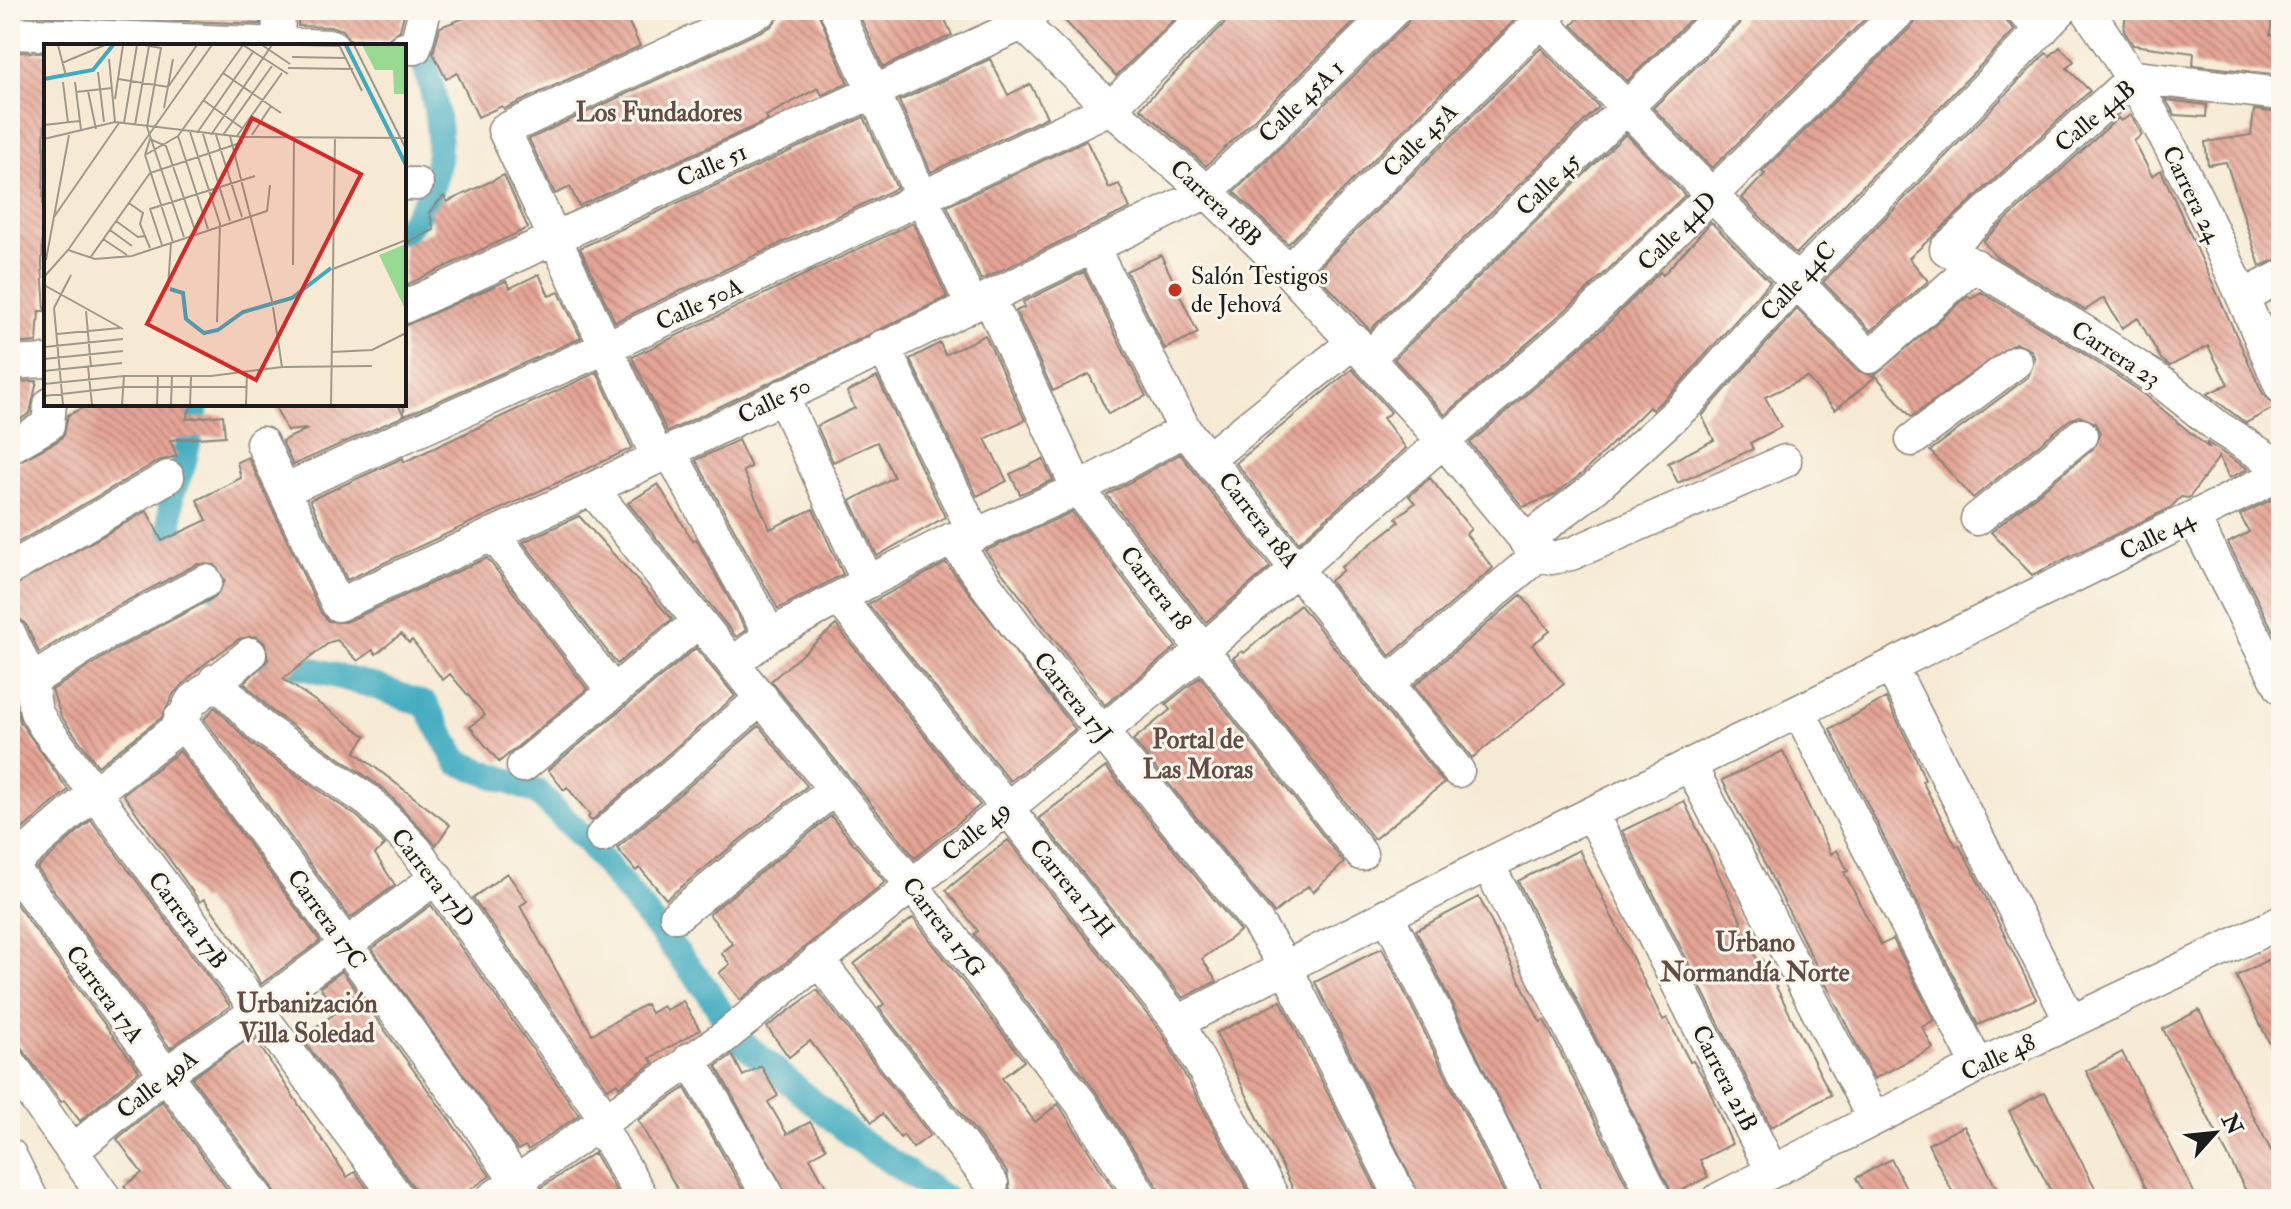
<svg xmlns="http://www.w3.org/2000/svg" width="2291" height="1209" font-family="'IM FELL Double Pica',serif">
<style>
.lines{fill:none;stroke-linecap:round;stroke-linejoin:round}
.canal{stroke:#40abc0;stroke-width:26}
.building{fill:url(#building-back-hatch)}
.minor-casing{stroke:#898378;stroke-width:35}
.minor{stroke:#fff;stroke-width:32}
.poi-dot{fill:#c8321e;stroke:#fbf7ec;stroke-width:3}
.labels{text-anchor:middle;stroke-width:6;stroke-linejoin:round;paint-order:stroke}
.street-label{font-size:24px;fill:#1c1c1c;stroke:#fbf7ec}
.poi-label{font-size:24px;fill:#1c1c1c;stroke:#fbf7ec;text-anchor:start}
.neighbourhood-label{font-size:26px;font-weight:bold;fill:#624c46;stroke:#fbf7ec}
.inset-river{fill:none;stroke:#40abc0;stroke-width:4}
.inset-road{fill:none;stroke:#9f988a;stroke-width:2}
.view{fill:#d62828;fill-opacity:0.15;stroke:#d62828;stroke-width:4}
.inset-edge{fill:none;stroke:#1c1c1c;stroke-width:4}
</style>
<defs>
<pattern id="building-back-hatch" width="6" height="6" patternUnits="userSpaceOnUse" patternTransform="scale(2)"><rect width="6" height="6" fill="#e4a495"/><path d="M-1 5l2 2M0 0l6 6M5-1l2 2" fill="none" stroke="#b88579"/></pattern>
</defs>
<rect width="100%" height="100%" fill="#fbf7ec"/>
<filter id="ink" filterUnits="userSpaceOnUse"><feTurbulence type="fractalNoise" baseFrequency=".0125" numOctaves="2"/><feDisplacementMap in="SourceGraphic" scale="16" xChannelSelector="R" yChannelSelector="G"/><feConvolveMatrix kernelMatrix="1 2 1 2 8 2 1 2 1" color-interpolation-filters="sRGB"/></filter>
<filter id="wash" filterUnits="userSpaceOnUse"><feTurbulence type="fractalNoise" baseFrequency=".006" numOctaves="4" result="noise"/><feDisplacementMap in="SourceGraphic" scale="32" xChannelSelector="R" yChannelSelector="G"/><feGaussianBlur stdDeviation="1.8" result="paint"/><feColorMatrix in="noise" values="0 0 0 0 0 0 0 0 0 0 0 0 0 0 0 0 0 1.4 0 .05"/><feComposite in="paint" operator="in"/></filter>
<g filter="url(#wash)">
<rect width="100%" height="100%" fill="#f6ead4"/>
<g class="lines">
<path class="canal" d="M404,231C458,175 439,108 418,41
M197,404L183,465L171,495L170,530L180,546L223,592
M243,630L265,657L374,686L426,705L457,762L537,792L588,842L707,990L736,1037L853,1136L946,1199"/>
</g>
<g id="blocks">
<path class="building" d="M11,10H260V24L11,14Z
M298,10H405L400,30L387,40H349L343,30L334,27L298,26Z
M486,10H623L640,46L504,109L502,106L478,117L457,73L446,79L433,53L440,27Z
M792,10H817L848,83L822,95L818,88L766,116L768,120L579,206L570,187L555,194L529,139L770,27L780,16Z
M857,10H941L952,35L883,67Z
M1055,10H1184L1116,76Z
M1229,10H1367L1206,166L1140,108L1224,24Z
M1412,10H1513L1515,20L1288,244L1234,192L1407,24Z
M1587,10H1700L1627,81L1572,25Z
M1745,10H1874L1712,168L1653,108L1740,24Z
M1919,10H1995L2015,30L1796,254L1742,198L1765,174L1762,172L1914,24Z
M2126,10H2273L2270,35L2281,36V75L2193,65L2194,53L2133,45L2124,31Z
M2060,47L2074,61L2067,68L2090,91L1909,258L1928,281L1871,331L1823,282L2046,53L2050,56Z
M1541,48L1599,107L1370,330L1314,272Z
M10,52L46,53L42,264L45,311H39L37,342L10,344Z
M990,59L1008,95L1030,84L1047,117L931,172L899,101Z
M2166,100L2207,105L2206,117L2175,115Z
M2254,110L2281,113V258L2260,266L2226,162L2208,165L2205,142L2251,135Z
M2131,115L2142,135L2134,141L2152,176L2161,170L2263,394L2277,406L2246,423L2207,394L2228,384L2208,346L2170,366L2161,359L2138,318L2122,328L2104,298L2085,310L1995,256L1983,241L2118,118L2121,121Z
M864,117L897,188L615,322L580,248Z
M1626,134L1685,195L1577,300L1445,415L1394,359Z
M1086,140L1109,188L1119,184L1130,208L981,280L947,206Z
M504,175L528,228L404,286V244L434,230L429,212L444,196L447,202Z
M1711,222L1770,282L1675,389L1652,410L1649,407L1584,472L1554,495L1523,507L1470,443L1603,328L1660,272L1663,275Z
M913,223L947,297L667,432L632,357Z
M1161,255L1198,333L1165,349L1126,271Z
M1084,272L1146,396L1108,414L1089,374L1053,391L1016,311L1025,307L1023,302Z
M539,274L549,296L559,292L581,338L404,416V326L506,281L510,288Z
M1981,292L2075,348L2144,394L2210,449L2206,442L2248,469L2229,478L2219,457L2189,498L2181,497L2170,508L2032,575L1991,532L2093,449L2100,433L2095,423L2079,416L2069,420L1973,498L1930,451L2028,377L2035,359L2031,350L2015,343L1911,417L1876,376L1835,410L1807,377L1765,397L1781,427L1750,443L1753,449L1678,483L1668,463L1714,440L1702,416L1797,309L1856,370L1873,376L1968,296L1971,299Z
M985,335L1025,420L985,439L1007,481L977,496L910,359L940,343L945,355Z
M1352,369L1391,412L1383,418L1406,448L1299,542L1236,463Z
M597,372L632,448L347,580L310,500L403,458L404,462Z
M877,377L945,517L877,556L851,501L894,477L877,442L833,462L817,426L855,408L847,392Z
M37,381L30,413L10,425V382Z
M91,404H192L186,419L223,415L225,436L170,440L177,456L158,461L10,547V466L58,441L64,435L68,415Z
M274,404H398L404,416L293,465L282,441L308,429L287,431Z
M738,440L751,467L743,471L770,529L813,509L843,574L778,609L696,460Z
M1180,454L1270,567L1206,622L1107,495Z
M248,457L321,613L328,621L346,622L487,558L587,689L499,762L470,727L485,715L450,674L443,680L412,640L409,643L401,634L376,654L373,650L358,661L337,640L330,642L283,679L366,736L355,752L450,825L436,845L384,789L273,712L244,683L268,660L265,643L256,636L239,639L202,666L174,693L162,717L98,766L61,716L52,690L115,650L215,597L225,581L215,565L197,564L96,617L39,653L27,626L20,619L10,616V588L147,511L162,541L207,520L197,500L241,478L237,462Z
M1043,459L1053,480L1020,494L1010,474Z
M1430,478L1471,529L1466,534L1493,568L1390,656L1330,581L1343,570L1341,567L1399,522L1396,518L1415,503L1409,496Z
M658,484L693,541L696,539L746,630L736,637L628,503Z
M2281,495V646L2228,543L2249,532L2240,515Z
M1072,512L1176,647L1105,705L985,551Z
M579,516L672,619L617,664L523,542Z
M946,563L1075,729L1010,781L868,604Z
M1521,595L1550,631L1532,645L1564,684L1472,758L1414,686Z
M1300,605L1444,783L1374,839L1233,658L1242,651L1244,653Z
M836,625L980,805L915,858L771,681Z
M696,648L735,696L591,821L588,817L590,815L567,787L564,790L548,770Z
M1200,677L1344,863L1313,892L1308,886L1274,913L1133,740L1170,710L1166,704Z
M10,681L20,722L68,790L10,840Z
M1886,698L1916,758L1925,780L1922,781L1956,846L1959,845L1971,867L2036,999L1978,1025L1830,729Z
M215,707L250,743L358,817L385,845L375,854L395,885L350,918L204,719Z
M759,726L807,786L666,899L640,868L636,871L617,848Z
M180,751L320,941L261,984L238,945L204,899L200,902L123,794Z
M1783,751L1831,854L1837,850L1848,871L1844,872L1881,945L1893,939L1934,1020L1922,1027L1933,1048L1874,1079L1722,780Z
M1106,767L1240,931L1202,959L1217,981L1183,998L1039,818Z
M1684,801L1742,923L1739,925L1758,961L1762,959L1831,1095L1771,1127L1622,831Z
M831,816L885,882L740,1000L719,973L730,964L721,953L733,944L709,914Z
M91,820L230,1006L170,1048L37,868Z
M1008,840L1162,1033L1248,1191L1236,1199H1162L1159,1189L1097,1093L974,934L978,931L946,890Z
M1579,850L1663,1020L1667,1018L1690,1062L1693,1061L1706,1082L1732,1144L1700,1160L1708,1177L1673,1195L1518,881Z
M507,873L527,901L520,906L592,1034L646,1004L651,1013L663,1006L666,1010L683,1001L700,1030L650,1058L653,1063L619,1087L617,1083L608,1089L473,898Z
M10,896L139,1071L80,1121L64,1100L61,1102L10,1032Z
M1479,897L1540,1022L1544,1020L1634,1199H1547L1416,930Z
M431,905L579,1115L528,1150L525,1146L518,1150L372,949Z
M913,918L1024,1061L1002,1078L1035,1122L1058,1104L1120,1199H1004L1010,1190L1007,1172L879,1008L884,1004L854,964Z
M1382,948L1392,967L1507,1199H1421L1315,982Z
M2281,953V1066L2236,976Z
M342,971L490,1176L456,1199H418L414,1188L301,1037L337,1012L320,987Z
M817,990L930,1135L913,1148L903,1135L900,1138L882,1114L872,1122L810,1041L789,1057L767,1027Z
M1281,1001L1381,1199H1298L1216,1033Z
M2199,1010L2281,1170V1199H2250L2163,1029Z
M253,1036L347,1177L355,1172L375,1199H277L273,1188L192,1078Z
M2122,1052L2177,1158L2197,1199H2151L2145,1186L2086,1071Z
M732,1055L743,1076L761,1066L778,1096L768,1102L787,1134L810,1122L826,1148L810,1158L833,1199H789L716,1066Z
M685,1088L748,1199H683L638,1120Z
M2045,1092L2101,1199H2055L2009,1111Z
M162,1101L234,1199H134L124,1186L142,1173L117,1139Z
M1964,1126L2002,1199H1956L1928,1144Z
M594,1153L621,1199H544L542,1187Z
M1891,1159L1912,1199H1867L1856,1178Z"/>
</g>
</g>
<g filter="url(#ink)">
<use href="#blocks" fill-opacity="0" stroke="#898378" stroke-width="2"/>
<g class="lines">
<g class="minor-casing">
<path id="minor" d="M836,10L972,306
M1008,10L1110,108L1207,192L1288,271L1445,443L1538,555L1552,558L1571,554L1785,461
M1531,10L1870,357L1975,265
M2021,10L2043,29
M2087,10C2168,125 2227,257 2281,387
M10,33L332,46
M278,46L279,10
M404,48H415L425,10
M2281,94L2134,77L1946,249L2085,332L2165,385L2218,427L2281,467
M404,184H417
M1093,248L1185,430L1458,771
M1288,271L1552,10
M2243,296L2281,277
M989,298L1078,489L1361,854
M404,307L1022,24L1034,12
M883,346L975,535
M1369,357L1727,10
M10,363L46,361
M782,396L868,582
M1912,440L2016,362
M262,443L338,605L592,489L1207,192L1394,10
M10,447L48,425L50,404
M670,452L770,635
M658,458L504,130L762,10
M1209,458L1355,341
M592,489L911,884L1081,1103L1143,1199
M284,490L607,347L1110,108L1211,10
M2193,517L2281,688
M1977,519L2081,435
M493,534L613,691
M952,539L1020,631L1257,922L1285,966L1402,1199
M1525,541L1596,487L1689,402L1796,282L2061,10
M10,569L168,477
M839,598L1178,1022L1274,1199
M10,635L31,681L36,712L45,727L399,1199
M734,663L770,635L868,582L952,539L975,535L1078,489L1185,430
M1892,668L2071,1022
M215,680L261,727L370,802L416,850L605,1118
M31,681L105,634L206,581
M1388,683L1538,555
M1800,713L1978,1066
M180,719L480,1127L526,1196
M523,766L698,622
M1691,767L1873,1118
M1592,814L1772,1171
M602,836L762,698
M10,864L258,1199
M1488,864L1655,1199
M10,866L94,793L178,728L191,702L250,654
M1387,914L1528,1199
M676,916L834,789
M818,960L992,1184
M1178,1022L1488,864L2281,474
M690,1059L770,1199
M10,1063L106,1199
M598,1122L643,1199
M73,1151L165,1074L257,1011L437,877
M10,1155L32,1199
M491,1199L723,1038L1204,649L1590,314L1901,10
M1719,1199L1978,1066L2281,922"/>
</g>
<use href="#minor" class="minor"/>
</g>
</g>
<circle class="poi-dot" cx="1175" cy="290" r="8"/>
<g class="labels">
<g class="street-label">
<text transform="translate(1301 101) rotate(-44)" y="8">Calle 45A 1</text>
<text transform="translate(2095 116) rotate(-40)" y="8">Calle 44B</text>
<text transform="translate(1420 140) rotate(-45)" y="8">Calle 45A</text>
<text transform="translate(712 165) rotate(-24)" y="8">Calle 51</text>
<text transform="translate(1548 184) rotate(-44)" y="8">Calle 45</text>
<text transform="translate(2192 194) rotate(64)" y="8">Carrera 24</text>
<text transform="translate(1216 203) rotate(43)" y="8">Carrera 18B</text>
<text transform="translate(1677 231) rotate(-45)" y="8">Calle 44D</text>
<text transform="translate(1798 281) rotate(-47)" y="8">Calle 44C</text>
<text transform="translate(699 304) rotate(-25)" y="8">Calle 50A</text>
<text transform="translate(2116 354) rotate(33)" y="8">Carrera 23</text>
<text transform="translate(774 400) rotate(-26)" y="8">Calle 50</text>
<text transform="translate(1259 520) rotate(52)" y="8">Carrera 18A</text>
<text transform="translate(2157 535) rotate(-27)" y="8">Calle 44</text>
<text transform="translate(1156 588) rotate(52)" y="8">Carrera 18</text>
<text transform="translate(1073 697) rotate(51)" y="8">Carrera 17J</text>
<text transform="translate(976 831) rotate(-39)" y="8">Calle 49</text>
<text transform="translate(433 878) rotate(52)" y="8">Carrera 17D</text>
<text transform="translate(1072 888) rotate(51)" y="8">Carrera 17H</text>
<text transform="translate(327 919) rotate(54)" y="8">Carrera 17C</text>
<text transform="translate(188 920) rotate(53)" y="8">Carrera 17B</text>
<text transform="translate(944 927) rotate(52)" y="8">Carrera 17G</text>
<text transform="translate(105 994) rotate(54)" y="8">Carrera 17A</text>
<text transform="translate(1998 1057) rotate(-25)" y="8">Calle 48</text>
<text transform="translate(1725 1078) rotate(63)" y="8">Carrera 21B</text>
<text transform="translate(157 1084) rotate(-38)" y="8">Calle 49A</text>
</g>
<g class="poi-label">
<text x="1191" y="284">Salón Testigos<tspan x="1191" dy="28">de Jehová</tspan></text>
</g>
<g class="neighbourhood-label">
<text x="659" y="121">Los Fundadores</text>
<text x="1198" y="748">Portal de<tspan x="1198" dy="30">Las Moras</tspan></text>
<text x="1755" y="951">Urbano<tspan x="1755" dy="30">Normandía Norte</tspan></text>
<text x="307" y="1012">Urbanización<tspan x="307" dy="30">Villa Soledad</tspan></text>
</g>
</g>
<g transform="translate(44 44)">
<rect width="362" height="362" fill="#f6ead4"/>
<path d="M318,1H362V50H350L349,26H331ZM362,200V267L335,211Z" fill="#98da91"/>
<path class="inset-river" d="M302,1L362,121M0,35L49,26L69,1M126,245L139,249L142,275L160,289L174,286L199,268L248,254L287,224"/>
<path class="inset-road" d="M14,1L22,32M100,1L117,4L103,83L140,193M218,1L246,20M253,1L296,2M295,1L318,47M310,1L362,105M248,13L302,14M65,15L71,78M18,19L61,1M244,24L309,25M54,28L60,78M179,29L237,69M74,35L124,43L153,1M19,38L24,79M31,38L37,86M44,47L52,85M32,48L68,44M71,55L79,1M159,56L198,84M120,64L129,15M80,79L93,1M0,81L35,77M91,81L105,2M146,88L176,180L173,278M153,89L209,8M159,90L186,177M167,91L228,1M172,91L198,173M179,91L228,22M208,91L227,62M134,92L164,185M186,92L229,261M193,92L238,29M0,95L71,78L198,93L362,94M101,111L134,92L199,1L244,30M101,111L106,95L122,102L152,189M101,111L129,198M85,159L99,169L96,180L106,204M10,173L75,79M72,177L94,193L101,192M66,186L88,202M59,195L83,211M118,201L106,165L211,132M24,206L51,215L88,212L223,167L226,141M46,214L106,129L199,98M2,216L25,91M249,221L250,93M289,225L362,196M0,233L24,206L168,1M0,241L79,285M124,243L127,199M229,263L238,323M42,267L47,323M13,290L76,284M0,303L79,295M288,308L328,306L362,289M0,315L79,307M44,323L48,361M0,327L78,319M0,340L80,332H167L238,323L328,322M0,352L79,343H203M19,361L10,264L27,231M78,361L80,332M113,361L114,331M127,361L128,331M146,361L147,332M202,361L203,327M287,361L291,93"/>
<path class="view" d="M208,74L317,130L212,336L103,280Z"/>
<rect width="362" height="362" class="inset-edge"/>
</g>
<rect width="2291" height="1209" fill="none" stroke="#fbf7ec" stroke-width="40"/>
<g transform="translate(2215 1133) rotate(63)" stroke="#fbf7ec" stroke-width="6" paint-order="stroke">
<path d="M0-6L14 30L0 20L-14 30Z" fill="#1c1c1c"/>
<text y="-12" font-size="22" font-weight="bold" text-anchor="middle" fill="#1c1c1c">N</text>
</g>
</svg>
